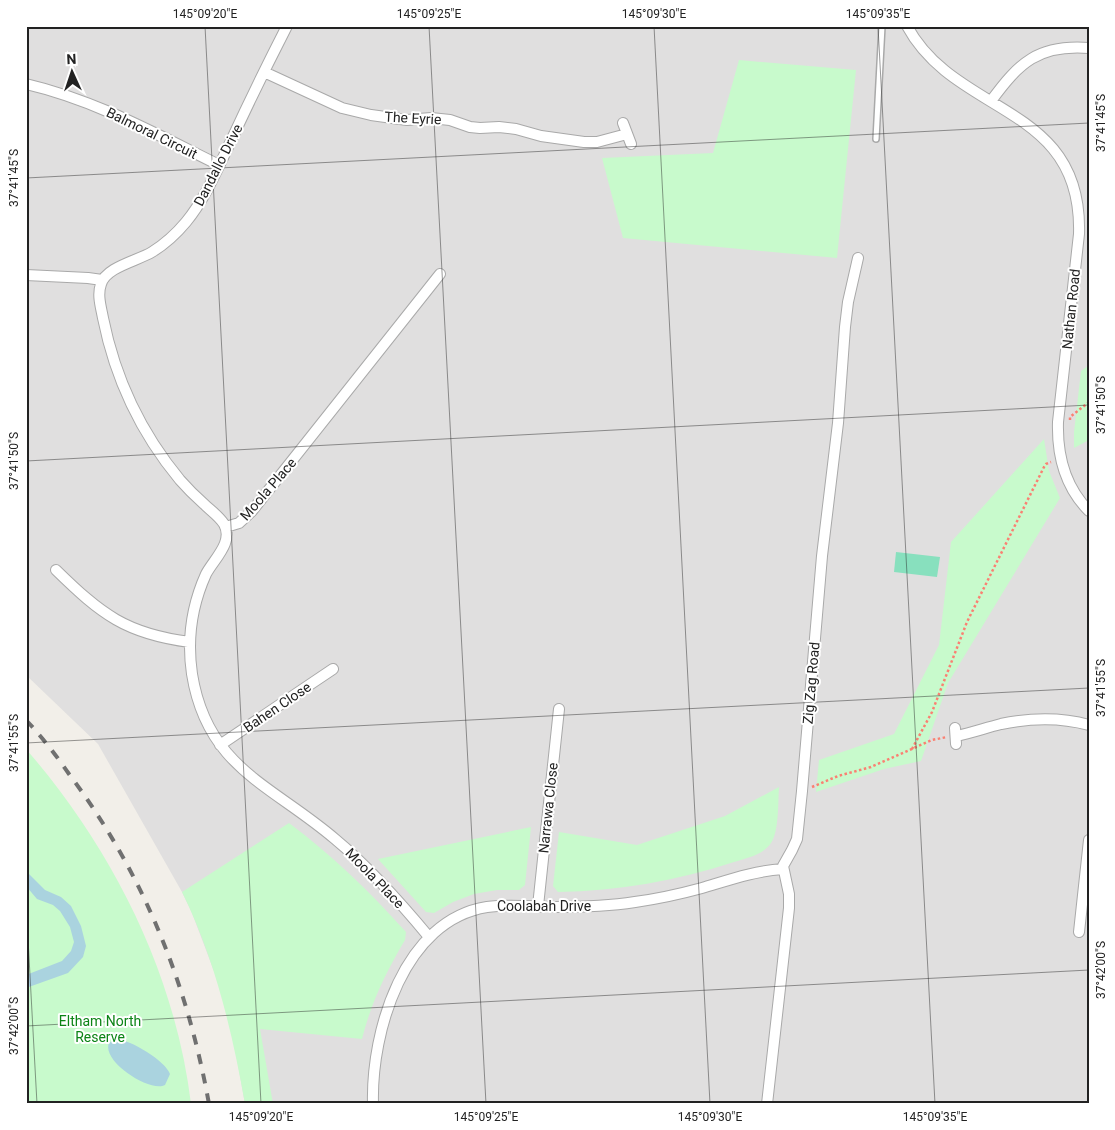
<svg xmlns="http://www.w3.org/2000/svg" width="1115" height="1130" font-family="Roboto,sans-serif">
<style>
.residential{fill:#e0dfdf}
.park{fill:#c8facc}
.pitch{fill:#88e0be}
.water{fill:#aad3df}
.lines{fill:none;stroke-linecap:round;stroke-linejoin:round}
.lane-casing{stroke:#a9a9a9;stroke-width:8}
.street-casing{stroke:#a9a9a9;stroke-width:12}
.path{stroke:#fa8072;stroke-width:2.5;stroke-dasharray:2.5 2.5;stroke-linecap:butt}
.lane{stroke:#fff;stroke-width:5}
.street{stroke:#fff;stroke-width:10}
.rail{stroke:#707070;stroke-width:4;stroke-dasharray:10 10;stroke-linecap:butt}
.ticks{fill:none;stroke:#222;stroke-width:1;stroke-opacity:0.45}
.labels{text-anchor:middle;stroke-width:4;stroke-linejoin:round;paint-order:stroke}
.street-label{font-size:14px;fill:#222;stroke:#fff}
.park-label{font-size:14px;fill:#0c8416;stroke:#fff}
.neatline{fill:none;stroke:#222;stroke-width:2}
.ticks-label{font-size:12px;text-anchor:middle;fill:#222}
</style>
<rect width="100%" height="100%" fill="#f2efe9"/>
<path class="residential" d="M26,26H1089V1104H245L235,1048L220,987L192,913L182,892L98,744L26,675Z"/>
<path class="park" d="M739,60L856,70L837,258L623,238L602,158L713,153Z
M1089,365V440L1074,448V432L1081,371Z
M1044,439L1049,471L1060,498L948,683L921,761L884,769L816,792L819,760L894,734L939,645L951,542Z
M26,749C112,848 175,972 191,1104H26Z
M779,787C778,802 779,832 771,843C763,855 747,858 734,862C676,881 619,891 558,892L553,886L559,832L637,845L725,816Z
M289,823C332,855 370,892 406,932L405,940C386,972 371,1003 362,1039L260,1029L273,1104H245C232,1031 215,959 182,892Z
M531,827L525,885L519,890H497L474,894L453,902L434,913L426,912L378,859Z"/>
<path class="pitch" d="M896,552L940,557L937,577L894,572Z"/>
<path class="water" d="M26,871L45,890L61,897L71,906L81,926L86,946L83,957L68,973L26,988V975L62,961L71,951L74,942L70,927L60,911L53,905L37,899L26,886Z
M115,1039C128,1038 166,1061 170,1074L165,1085C150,1093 101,1061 109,1043Z"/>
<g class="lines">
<g class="lane-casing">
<path id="lane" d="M876,139L882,26"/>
</g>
<g class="street-casing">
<path id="street" d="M287,26C267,65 248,104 230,143C217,170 205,199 186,222C176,234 165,244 152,252C137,261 106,267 101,284C97,295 101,307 103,318C115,378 141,433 180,480C187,488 195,496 204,504C210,510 219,516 224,524C234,542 214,559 206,574C192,605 187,640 192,674C207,768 272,785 335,839C370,868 400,902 429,937
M907,26C956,117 1083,103 1079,234L1058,422C1057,455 1065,487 1089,511
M264,72L342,108L371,115L407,120L431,118L450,120L470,127L480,128L499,127L516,129L541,136L584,142H597L627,134
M26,84C95,100 156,134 219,165
M991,101C1019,63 1038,44 1089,48
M623,123L631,144
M26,275L88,278L102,280
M226,527L239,523L252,511L440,274
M56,570C101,614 126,634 190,642
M955,728L956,744
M956,736C971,733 985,728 1001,724C1030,718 1060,717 1089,725
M220,745L333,669
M538,906L559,709
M1079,932L1089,840
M373,1104C371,1031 404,920 487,907C510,904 533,907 556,907C582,907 609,906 635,902C657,899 680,894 702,888C729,880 754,871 783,869
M767,1104L789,908V894L783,866L792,850L797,839L802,791L822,556L838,423L845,327L848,302L858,258"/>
</g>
<path class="path" d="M1070,420V417L1089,402
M912,749L932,712L967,622L1044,467L1046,464L1051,462
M812,787L838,776L871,767L932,740L947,737"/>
<use href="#lane" class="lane"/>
<use href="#street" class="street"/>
<path class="rail" d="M26,720C42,737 56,755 69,774C143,873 187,982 209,1104"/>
</g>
<path class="ticks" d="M205,26L261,1104M429,26L486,1104M654,26L710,1104M878,26L935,1104M26,178L1089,123M26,461L1089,405M26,743L1089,688M26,902L37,1104M26,1026L1089,970"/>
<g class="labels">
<g class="street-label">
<text transform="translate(413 118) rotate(3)" y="5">The Eyrie</text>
<text transform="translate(152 133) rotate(26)" y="5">Balmoral Circuit</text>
<text transform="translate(218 165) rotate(-63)" y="5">Dandallo Drive</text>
<text transform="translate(1071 309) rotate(-84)" y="5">Nathan Road</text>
<text transform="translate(268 489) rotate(-49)" y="5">Moola Place</text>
<text transform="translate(811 683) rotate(-85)" y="5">Zig Zag Road</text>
<text transform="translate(277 707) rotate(-34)" y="5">Bahen Close</text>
<text transform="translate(548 808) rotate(-84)" y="5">Narrawa Close</text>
<text transform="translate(375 878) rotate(46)" y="5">Moola Place</text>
<text x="544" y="911">Coolabah Drive</text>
</g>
<g class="park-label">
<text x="100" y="1026">Eltham North<tspan x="100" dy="16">Reserve</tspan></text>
</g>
</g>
<rect width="1115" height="1130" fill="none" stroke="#ffffff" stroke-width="55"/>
<g transform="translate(72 72) rotate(357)" stroke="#ffffff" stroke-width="4" paint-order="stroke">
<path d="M0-4L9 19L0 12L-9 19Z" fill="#222222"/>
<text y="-8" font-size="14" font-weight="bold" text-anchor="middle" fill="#222222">N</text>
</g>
<rect x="28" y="28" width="1060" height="1074" class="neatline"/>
<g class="ticks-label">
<text x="205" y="18">145°09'20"E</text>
<text x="429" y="18">145°09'25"E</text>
<text x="654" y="18">145°09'30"E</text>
<text x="878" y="18">145°09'35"E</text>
<text transform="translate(1101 123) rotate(-90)" y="4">37°41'45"S</text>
<text transform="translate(14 178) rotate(-90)" y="4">37°41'45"S</text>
<text transform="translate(1101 405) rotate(-90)" y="4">37°41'50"S</text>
<text transform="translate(14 461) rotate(-90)" y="4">37°41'50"S</text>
<text transform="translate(1101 688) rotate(-90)" y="4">37°41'55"S</text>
<text transform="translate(14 743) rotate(-90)" y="4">37°41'55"S</text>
<text transform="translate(1101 970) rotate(-90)" y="4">37°42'00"S</text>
<text transform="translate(14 1026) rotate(-90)" y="4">37°42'00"S</text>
<text x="261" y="1121">145°09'20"E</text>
<text x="486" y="1121">145°09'25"E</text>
<text x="710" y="1121">145°09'30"E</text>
<text x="935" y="1121">145°09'35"E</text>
</g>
</svg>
